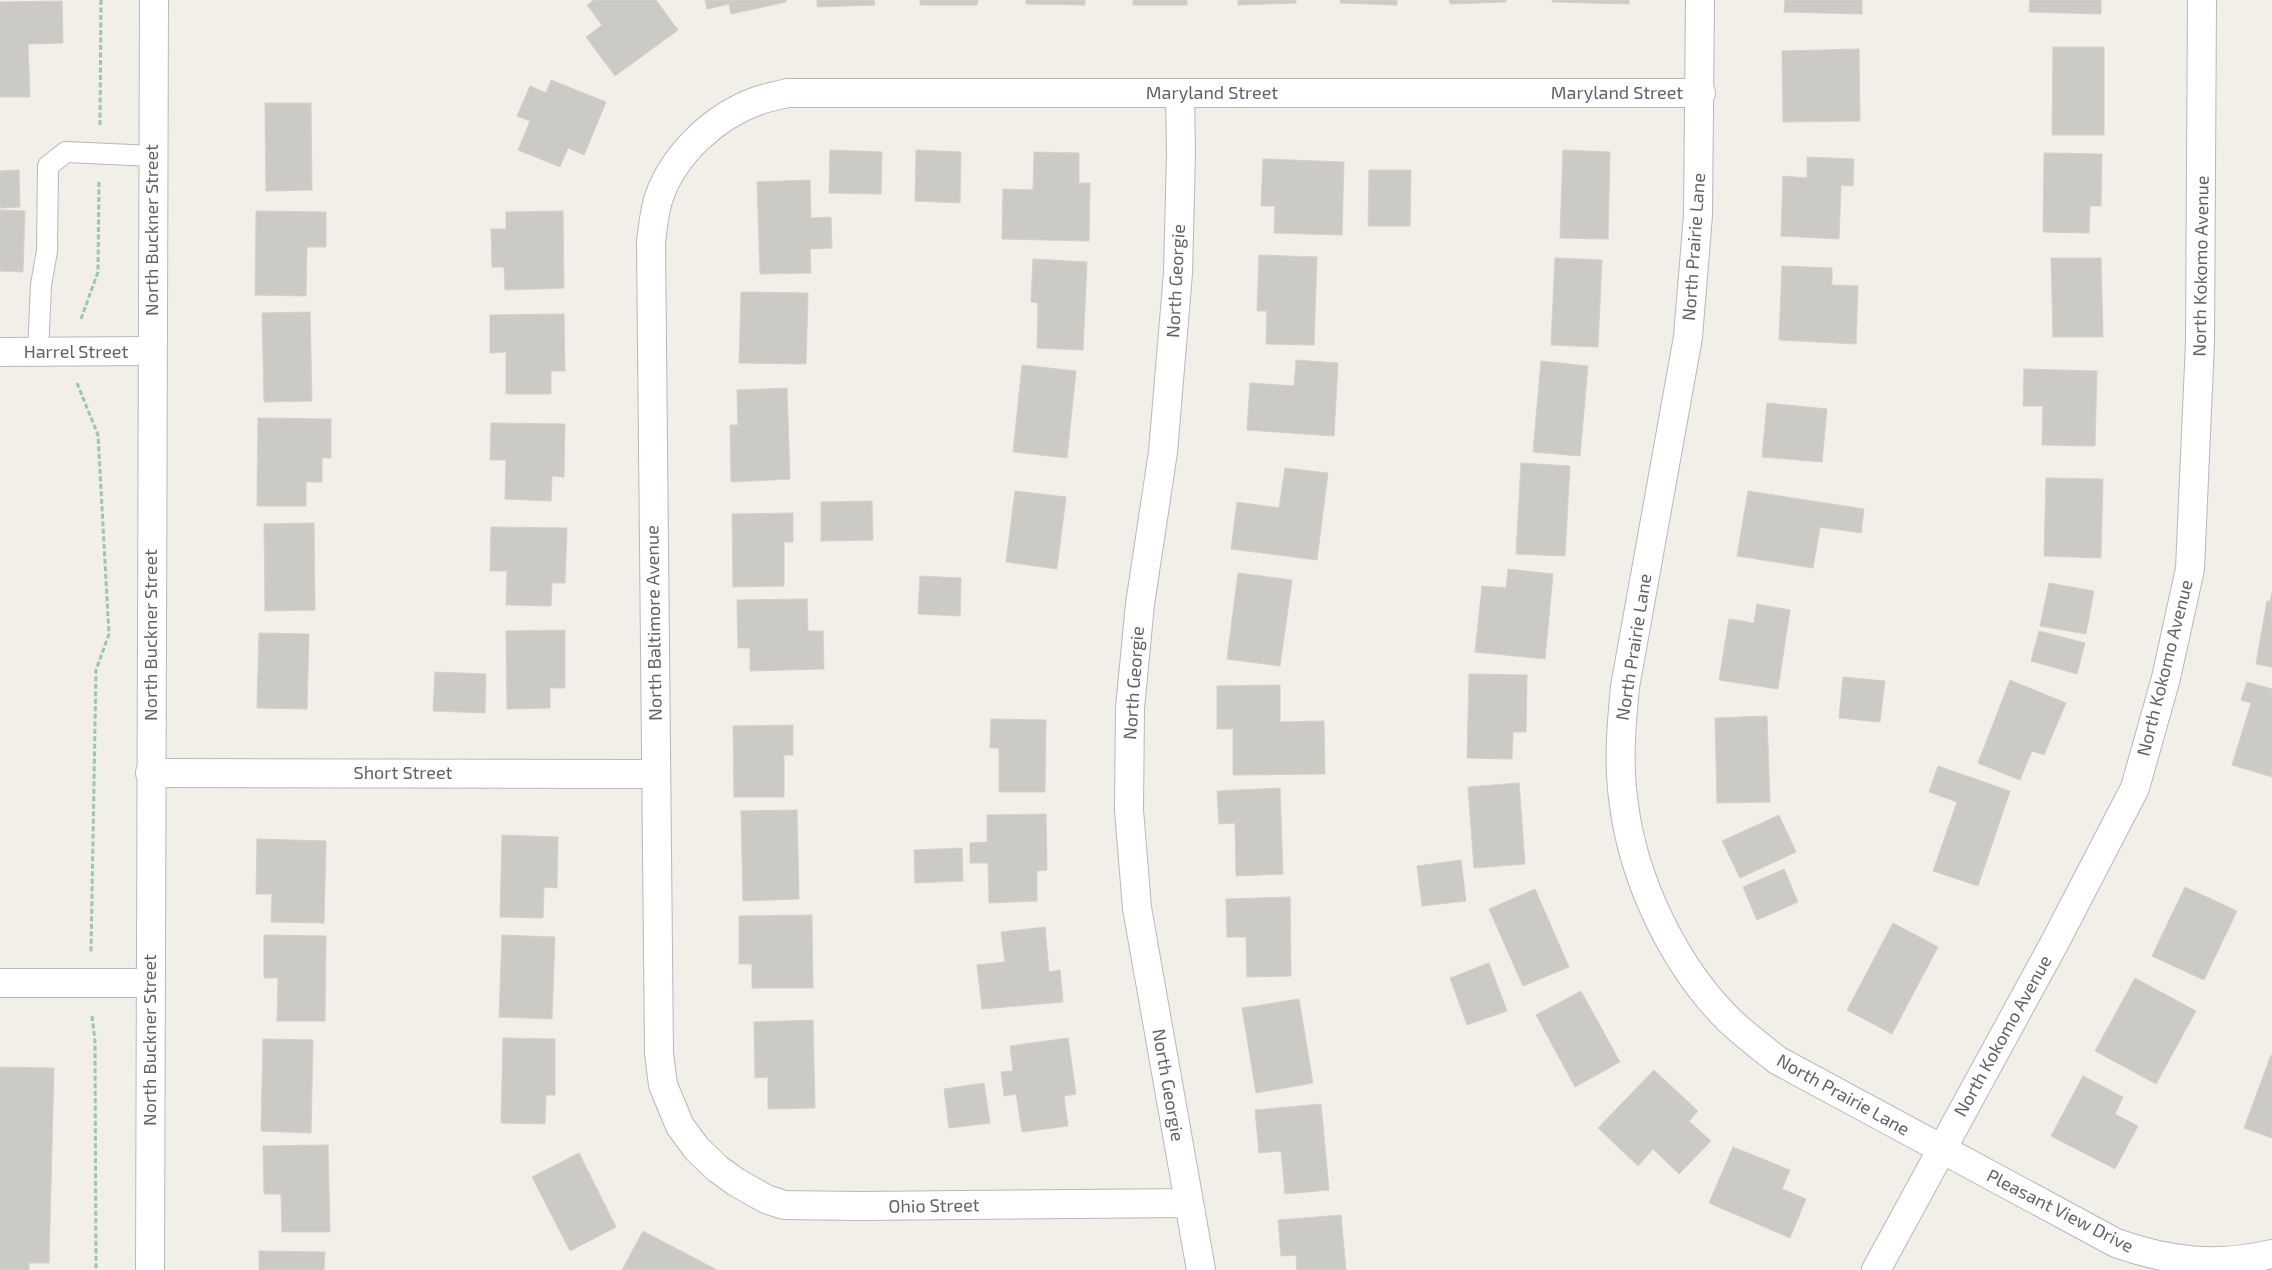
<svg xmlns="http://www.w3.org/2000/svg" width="2272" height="1270" font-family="'Exo 2',sans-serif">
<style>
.building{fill:#cccac5;stroke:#d6d1c6}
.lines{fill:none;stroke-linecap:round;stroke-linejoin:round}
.lane-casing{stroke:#b5b8bc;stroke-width:22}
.street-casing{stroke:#b5b8bc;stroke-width:30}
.secondary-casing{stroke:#b6babf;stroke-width:30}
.path{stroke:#9cc7a9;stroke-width:3;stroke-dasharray:5 2.5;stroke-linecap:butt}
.lane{stroke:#fff;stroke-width:20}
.street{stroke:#fff;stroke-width:28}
.secondary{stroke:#fff;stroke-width:28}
.labels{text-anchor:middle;stroke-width:5;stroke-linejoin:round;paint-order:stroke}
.street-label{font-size:18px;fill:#5f6368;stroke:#fff}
</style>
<rect width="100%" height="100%" fill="#f1efe8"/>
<path class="building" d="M594,0H656L678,30L615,76L586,37L602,25L587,5Z
M705,0H786V2L731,14L729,4L707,9Z
M817,0H874L875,5L817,7Z
M920,0H978L977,5H920Z
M1026,0H1085V5L1026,4Z
M1133,0H1187V5H1133Z
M1238,0H1296V3L1238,5Z
M1340,0H1397V5L1340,3Z
M1449,0H1506V2L1450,4Z
M1552,0H1629V4L1552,2Z
M1785,0H1862V14L1784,12Z
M2030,0H2101V14L2029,12Z
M62,1L63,43L28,44L30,97H0V2Z
M2053,47H2104V135H2052Z
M1859,49L1860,121L1783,122L1782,51Z
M551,80L606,102L584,155L568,148L560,167L518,150L530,121L517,116L530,86L546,93Z
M265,103H311L312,190L266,191Z
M830,150L882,152L881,194L829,193Z
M916,150L961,152L960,203L915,201Z
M1563,150L1610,152L1608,239L1560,238Z
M1034,152L1079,153V183H1090L1089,241L1002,239L1003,189L1033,190Z
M2044,153L2102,154L2101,206H2090L2089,233L2043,232Z
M1807,157L1854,159L1853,186L1841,185L1839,239L1781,236L1783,176L1807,178Z
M1263,159L1344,162L1342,235L1274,233L1275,206H1261Z
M19,170L20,207L0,208V171Z
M1369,170H1411L1410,226H1368Z
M810,180L811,218L831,217L832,248L810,249L811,273L760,274L757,182Z
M0,210L25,211L23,272L0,271Z
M256,211L326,212V247H307L306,296L255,295Z
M563,211L564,288L505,290L504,267H492L491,229H506V212Z
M1259,255L1317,257L1314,345L1266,344L1267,311H1257Z
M1555,258L1602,260L1598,347L1551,345Z
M2051,258H2101L2103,337H2053Z
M1033,259L1087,262L1083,350L1037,348L1038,303L1031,302Z
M1782,266L1832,268V285L1858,286L1856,344L1779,340Z
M741,292L808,293L806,364L739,363Z
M310,312L312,401L264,402L262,313Z
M564,314L565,371H551V394H506V352L490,353V315Z
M1296,360L1338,363L1334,436L1247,430L1250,383L1294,386Z
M1541,361L1588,366L1580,456L1533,452Z
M1022,365L1076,371L1067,458L1013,452Z
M2024,369L2097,371L2095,446L2042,445L2043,406H2023Z
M787,388L790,479L731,482L730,425H738L737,390Z
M1767,403L1827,409L1822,462L1762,457Z
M258,418L331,419V458H322V482H306V506H257Z
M491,423L565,424L564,477L552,476L551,501L505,499L506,460H490Z
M1521,463L1570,466L1565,556L1516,554Z
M1285,468L1328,473L1317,560L1231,549L1237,502L1279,508Z
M2046,478L2103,479L2101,558L2044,556Z
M1015,491L1066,497L1057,569L1006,562Z
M1748,491L1864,509L1861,533L1820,527L1813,568L1737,556Z
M872,501L873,540L821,541V502Z
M793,513V542H784V586L733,587L732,514Z
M314,523L315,610L265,611L264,524Z
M491,527L567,528L565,583H552L551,606L506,605L507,571H490Z
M1508,569L1553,574L1545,659L1475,652L1482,586L1506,588Z
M1238,573L1292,580L1280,666L1227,659Z
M920,576L961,578L960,616L918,614Z
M2049,583L2094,591L2086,634L2040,626Z
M2272,592V667L2256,664L2267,601H2270Z
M807,599L808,631H823L824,669L750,671V648H738L737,600Z
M1757,604L1790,610L1778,689L1719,680L1729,619L1754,623Z
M565,630V688H550V708L507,709L506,631Z
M2039,631L2085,643L2077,674L2031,661Z
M259,633L309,634L307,709L257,708Z
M435,672L486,674L485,713L433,711Z
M1469,674L1527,675L1526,732H1513L1512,759L1467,758Z
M1843,677L1885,681L1880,722L1839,718Z
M2010,680L2066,703L2044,755L2032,751L2020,780L1978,763Z
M2247,682L2272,689V777L2232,765L2251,703L2241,700Z
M1280,685V722L1324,721L1325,774L1233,775V729H1217V686Z
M1767,716L1770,802L1717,803L1715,718Z
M991,719L1046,720L1045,792H999V748H990Z
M793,725V755H784V797H734L733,726Z
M1938,766L2010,791L1978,886L1933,871L1957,802L1929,792Z
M1519,783L1525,864L1474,868L1468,787Z
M1280,788L1283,874L1236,876L1235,823L1219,824L1217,791Z
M797,810L799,899L743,901L741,811Z
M1046,814L1047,870L1037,871V901L989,903L988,863H970V843L987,842V815Z
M1779,815L1796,852L1740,878L1722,841Z
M502,835L558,837L557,888L544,887L543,918L500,917Z
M257,839L326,841L324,923L271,922L272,894H256Z
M962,848L963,881L915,883L914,850Z
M1461,860L1466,901L1422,906L1417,866Z
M1784,869L1798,902L1757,920L1743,887Z
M2185,887L2237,911L2204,980L2152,956Z
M1535,889L1569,967L1523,986L1489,909Z
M1290,897L1291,976L1247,977L1246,937H1227L1226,899Z
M812,915L813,988H752V964H739V916Z
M1893,923L1938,947L1892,1034L1847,1010Z
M1045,927L1049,972L1060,970L1063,1002L982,1009L977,965L1005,962L1001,932Z
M264,935L326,936L325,1021H277L278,978H264Z
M502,935L555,937L552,1019L499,1017Z
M1489,963L1507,1011L1467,1025L1450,978Z
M2135,978L2196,1011L2156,1084L2095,1051Z
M1581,991L1620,1062L1575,1087L1536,1015Z
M1299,999L1313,1083L1256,1093L1242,1008Z
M813,1020L815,1108L768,1109V1077L755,1078L754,1022Z
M503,1038L555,1039V1095H546L545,1124L501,1123Z
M1068,1038L1076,1094L1064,1096L1068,1126L1022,1132L1016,1094L1004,1096L1001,1072L1013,1071L1010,1046Z
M263,1039L313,1040L311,1133L261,1131Z
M2271,1055L2272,1056V1138L2244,1128Z
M0,1067L54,1068L49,1263H29V1270H0Z
M1654,1070L1698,1111L1689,1121L1711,1141L1679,1174L1653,1149L1638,1166L1598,1128Z
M2083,1076L2123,1097L2115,1114L2138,1126L2115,1169L2051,1136Z
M984,1083L990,1123L949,1128L944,1089Z
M1321,1104L1329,1190L1285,1194L1281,1151L1259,1153L1255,1110Z
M328,1145L330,1232H282L281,1194H264L263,1146Z
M1733,1147L1790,1170L1782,1189L1806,1199L1790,1238L1709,1203Z
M579,1153L616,1227L570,1251L532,1177Z
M1341,1215L1346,1270H1297L1296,1255L1281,1256L1278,1220Z
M643,1231L717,1270H622Z
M259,1251L325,1252L324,1270H259Z"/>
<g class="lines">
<g class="lane-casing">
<path id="lane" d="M38,352L41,285L47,251L48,166L66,152L153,156"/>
</g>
<g class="street-casing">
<path id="street" d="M1700,0L1698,215L1688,337L1625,687C1621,727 1618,766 1624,805C1634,882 1675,967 1730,1021C1745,1035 1761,1047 1777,1060L2116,1243C2170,1262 2216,1267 2272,1254
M1180,93L1181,153L1178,273L1163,452L1140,604L1130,708L1129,810L1137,908L1201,1270
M0,352L152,351
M150,773L656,774
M0,983H150
M1189,1203L860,1206L784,1205L766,1199L736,1182L718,1169L697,1149L680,1126L663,1085L659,1053L651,242C653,227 654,212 659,197C674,154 715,116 757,101C767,97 777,96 787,93H1701
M1876,1270L2055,942L2135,788L2166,678L2190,569L2200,342L2202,0"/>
</g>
<g class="secondary-casing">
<path id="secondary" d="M150,1270L154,0"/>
</g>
<path class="path" d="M100,125L101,0
M81,319L98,272L99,181
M77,383L98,435L109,634L96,670L91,952
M92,1016L95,1041L96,1270"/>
<use href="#lane" class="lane"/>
<use href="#street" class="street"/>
<use href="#secondary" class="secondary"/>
</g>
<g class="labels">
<g class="street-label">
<text x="1212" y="99">Maryland Street</text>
<text x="1617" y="99">Maryland Street</text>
<text transform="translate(152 230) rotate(-90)" y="6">North Buckner Street</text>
<text transform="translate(1694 247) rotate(-86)" y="6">North Prairie Lane</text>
<text transform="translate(2201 266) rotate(-89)" y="6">North Kokomo Avenue</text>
<text transform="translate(1176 281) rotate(-87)" y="6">North Georgie</text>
<text x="76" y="358">Harrel Street</text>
<text transform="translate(654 623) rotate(-91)" y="6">North Baltimore Avenue</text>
<text transform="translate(151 635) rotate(-90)" y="6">North Buckner Street</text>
<text transform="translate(1634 647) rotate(-81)" y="6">North Prairie Lane</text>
<text transform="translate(2165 668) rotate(-76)" y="6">North Kokomo Avenue</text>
<text transform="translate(1134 683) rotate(-86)" y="6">North Georgie</text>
<text x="403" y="779">Short Street</text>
<text transform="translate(2003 1036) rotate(-61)" y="6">North Kokomo Avenue</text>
<text transform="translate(150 1040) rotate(-90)" y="6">North Buckner Street</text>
<text transform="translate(1168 1085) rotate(80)" y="6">North Georgie</text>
<text transform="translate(1843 1095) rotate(29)" y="6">North Prairie Lane</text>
<text transform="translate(934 1206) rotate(-1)" y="6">Ohio Street</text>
<text transform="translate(2060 1211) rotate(27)" y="6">Pleasant View Drive</text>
</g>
</g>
</svg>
